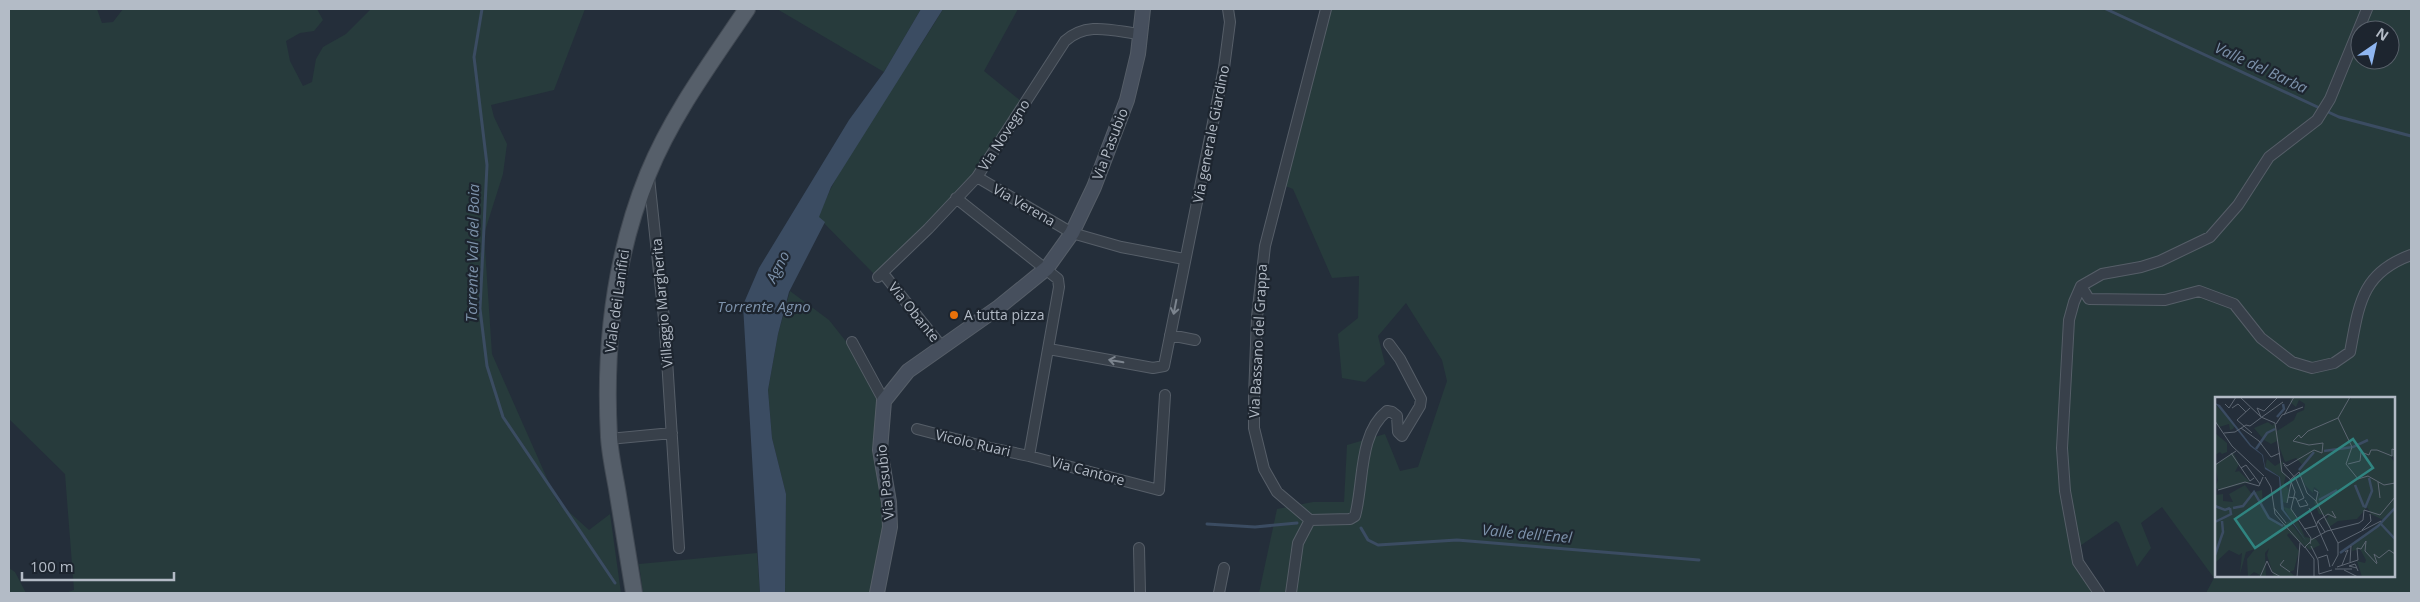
<svg xmlns="http://www.w3.org/2000/svg" width="2420" height="602" font-family="'Open Sans',sans-serif">
<style>
.green{fill:#273b3c;fill-rule:evenodd}
.water{fill:#3b4c62}
.lines{fill:none;stroke-linecap:round;stroke-linejoin:round}
.stream{stroke:#3b4c62;stroke-width:3}
.street-casing{stroke:#565e68;stroke-width:12}
.secondary-casing{stroke:#565e68;stroke-width:16}
.primary-casing{stroke:#414953;stroke-width:18}
.street{stroke:#38404a;stroke-width:10}
.secondary{stroke:#464f5d;stroke-width:14}
.primary{stroke:#565f6a;stroke-width:16}
.oneway{stroke:#7c848e}
.food-dot{fill:#e8710a;stroke:#1d252f;stroke-width:2}
.labels{text-anchor:middle;stroke-width:4.5;stroke-linejoin:round;paint-order:stroke}
.street-label{font-size:14px;fill:#b3bbc6;stroke:#1d252f}
.poi-label{font-size:14px;fill:#b3bbc6;stroke:#1d252f;text-anchor:start}
.water-label{font-size:15px;font-style:italic;fill:#7d92ab;stroke:#1d252f}
.inset-river{fill:none;stroke:#3b4c62;stroke-width:2.5}
.inset-road{fill:none;stroke:#5d6672;stroke-width:1}
.view{fill:#308480;fill-opacity:0.15;stroke:#308480;stroke-width:2.5}
.inset-edge{fill:none;stroke:#b3bbc6;stroke-width:2.5}
</style>
<rect width="100%" height="100%" fill="#242e3a"/>
<path class="green" d="M9,9H97L102,23L113,22L123,9H317L323,20L314,31L300,33L286,41L290,61L303,86L312,82L316,59L323,47L346,34L371,9H585L554,90L491,105L494,117L507,144L503,174L484,234L492,354L557,501L589,530L610,514L621,593H65L74,590L65,474L9,419Z
M777,9H921L884,72Z
M943,9H1018L984,71L1027,106L997,151L876,276L818,217C849,142 902,78 943,9Z
M1326,9H2411V593H2206L2214,578L2162,507L2141,523L2151,548L2137,567L2119,523L2116,521L2077,548L2086,572L2100,593H1259L1277,509L1313,502H1344L1347,445L1385,434L1400,471L1418,467L1447,381L1442,360L1406,303L1378,336L1385,364L1365,382L1342,378L1338,334L1358,318L1359,276L1332,278L1293,189L1280,184ZM2360,30H2390V60H2360ZM2216,398H2394V576H2216Z
M790,291L829,320L890,397L881,424L890,525L876,593H785L786,494L772,438L768,390L778,334Z
M757,553L760,593H643L639,564Z
M9,568L15,572L26,593H9Z"/>
<path class="water" d="M921,9H943L831,187L819,217L825,222L789,292L778,334L768,390L772,438L786,494L785,593H760L743,305L759,268L849,120L884,72Z"/>
<g class="lines">
<path class="stream" d="M482,9L474,57L487,165L480,309L487,366L503,417L615,583
M2106,9L2339,117L2411,136
M1207,524L1255,527L1297,523
M1361,528L1368,540L1378,545L1457,540L1699,560"/>
<g class="street-casing">
<path id="street" d="M1326,9L1265,246L1257,317L1254,397V428L1264,469L1277,492L1310,520L1350,519L1355,516C1364,484 1358,434 1387,411L1392,412L1397,416L1398,432L1402,436L1420,406L1421,399L1400,359L1389,344
M977,177L1072,233L1121,247L1184,259
M649,178L665,328L679,548
M956,198L1058,279L1059,287L1029,456L1159,490L1165,395
M878,277L928,229L977,177L1065,41C1087,21 1113,31 1140,34
M886,277L942,347
M2081,286L2089,299L2165,300L2199,291L2234,304L2261,338L2292,362L2312,368L2334,363L2350,352C2359,305 2361,273 2411,255
M1170,335L1195,340
M852,342L884,401
M1049,349L1153,368L1164,366L1224,68L1230,22L1228,9
M917,429L986,447L1029,456
M609,439L672,433
M1139,548L1140,593
M1219,593L1224,568
M1291,593L1298,543L1310,520
M2099,593L2078,562L2065,491L2062,448L2069,320L2074,302L2081,286L2102,274L2141,267L2160,261L2210,237L2238,205L2269,157L2317,120L2330,99L2367,9"/>
</g>
<g class="secondary-casing">
<path id="secondary" d="M877,593L890,527L889,502L880,450L884,401L908,371L999,307L1047,268L1072,233L1094,187L1127,100L1138,54L1143,9"/>
</g>
<g class="primary-casing">
<path id="primary" d="M634,593C628,558 623,524 617,489C614,472 610,454 609,437C604,347 614,258 648,174C672,115 712,61 747,9"/>
</g>
<use href="#street" class="street"/>
<use href="#secondary" class="secondary"/>
<use href="#primary" class="primary"/>
</g>
<defs><path id="oneway-shaft" d="M-6 0H5M1.5-3L5.5 0L1.5 3" fill="none" stroke-width="1.6" stroke-linecap="round" stroke-linejoin="round" transform="scale(1.25)"/></defs>
<g class="oneway">
<use href="#oneway-shaft" transform="translate(1175 307) rotate(101)"/>
<use href="#oneway-shaft" transform="translate(1116 361) rotate(-170)"/>
</g>
<circle class="food-dot" cx="954" cy="315" r="5"/>
<g class="labels">
<g class="street-label">
<text transform="translate(1211 134) rotate(-79)" y="5">Via generale Giardino</text>
<text transform="translate(1004 135) rotate(-57)" y="5">Via Novegno</text>
<text transform="translate(1110 144) rotate(-69)" y="5">Via Pasubio</text>
<text transform="translate(1024 205) rotate(30)" y="5">Via Verena</text>
<text transform="translate(617 301) rotate(-82)" y="5">Viale dei Lanifici</text>
<text transform="translate(662 303) rotate(-95)" y="5">Villaggio Margherita</text>
<text transform="translate(914 312) rotate(51)" y="5">Via Obante</text>
<text transform="translate(1258 341) rotate(-87)" y="5">Via Bassano del Grappa</text>
<text transform="translate(973 443) rotate(13)" y="5">Vicolo Ruari</text>
<text transform="translate(1088 471) rotate(15)" y="5">Via Cantore</text>
<text transform="translate(885 482) rotate(-96)" y="5">Via Pasubio</text>
</g>
<g class="poi-label">
<text x="964" y="320">A tutta pizza</text>
</g>
<g class="water-label">
<text transform="translate(2261 68) rotate(25)" y="5">Valle del Barba</text>
<text transform="translate(473 253) rotate(-89)" y="5">Torrente Val del Boia</text>
<text transform="translate(778 267) rotate(-63)" y="5">Agno</text>
<text x="764" y="312">Torrente Agno</text>
<text transform="translate(1527 534) rotate(5)" y="5">Valle dell'Enel</text>
</g>
</g>
<g transform="translate(2215 397)">
<rect width="180" height="180" fill="#242e3a"/>
<path d="M76,0H134L136,3V0H180V60H176L180,66V180H147L142,164L150,166L151,163L145,152L137,154L138,146L168,123L156,117L152,110L142,122L123,124L114,130L110,123L114,119L104,117L99,105L105,98L103,93L99,90L98,96L90,88L83,73L87,68L84,64L81,61L70,65L62,44L56,47L49,43L39,31L53,25L58,29L59,25L62,34L79,23L82,16L89,13L90,7L84,3L81,10L75,5ZM0,7L20,29L18,32L15,33L14,27L4,30L0,24ZM0,36L12,46V55L7,57L5,55L0,58ZM18,55L24,67L20,75L24,74L35,85L6,93L0,91L3,83L0,68ZM52,62L60,69L68,64L67,74L71,78L69,86L74,93L72,106L67,105L65,80L50,70ZM30,88L36,96L47,93L48,111L56,123L66,128L75,124L90,146L68,110L77,112L90,140L101,142L105,148L95,153L74,136L72,138L84,154L79,173L75,175L81,180H59L52,158L54,151L50,156L51,180H39L45,178L39,175L33,180L32,162L40,152L31,155L25,177L27,156L24,158L14,153L0,166V98L8,97V104L18,105L14,97Z" fill="#273b3c"/>
<path d="M0,6L5,8L36,48L48,58L50,70L65,80L69,113L92,145L66,112L64,80L50,72L47,58L35,49Z" fill="#3b4c62"/>
<path class="inset-river" d="M62,20L69,12L68,7M41,52L52,36L60,32M109,54L138,50L153,43M84,73L99,55M140,88L149,110M104,103L122,93M0,109L10,113L15,111M18,111L28,109L39,95L54,121L68,129M150,111L157,94L154,81M0,125L16,117L15,111M166,127L180,142M125,156L163,129L180,111M0,158L8,135L7,124"/>
<path class="inset-road" d="M25,0L46,20M63,0L49,14L42,11L46,20L60,26L67,75L75,82L80,95L76,112L96,141L95,147M10,7L14,11L21,0M17,11L23,7L31,15M35,11L22,23L37,36M69,18L79,0M47,20L68,5M0,24L17,49L49,79M61,27L67,18L88,10M26,31L44,44L56,60L65,56M9,36L20,35L31,28L35,29L47,20M16,56L35,84L39,81M68,66L72,69L99,53L107,56L108,46L94,48L78,44L84,38L86,41L93,34L123,21M131,67L137,50L123,21L135,0M131,67L143,82L153,79L169,88L180,86M133,67L145,64L146,55L154,58L156,53H162L177,59V52L180,53M0,68L21,54M69,68L81,82L89,101L83,104M26,71L31,68L45,87M50,80L56,90L60,117L90,151M75,83L84,75L92,96L101,104L103,95L99,93M163,85L165,101M3,93L30,85L44,89L48,80M73,100L81,101L85,110L93,108L90,103M101,104L123,146V158L117,169M72,106L76,86M59,111L71,126M94,111L113,154M103,124L113,117L121,121L117,114M89,132L101,129L103,124L110,135M147,133L156,124L155,117M96,143L112,134L144,126L148,123L149,113L165,118L180,100M95,145L90,150L99,162V180M123,146L166,124M96,149L103,163L104,177L117,173M103,161L112,158L115,170M69,163L65,168L75,175M52,164L57,175L66,180M135,165L136,149M162,166L159,157L164,161L174,153L180,157M127,168L133,153L130,155M122,170L143,163L142,151L146,152L151,144L150,154L162,167M142,171L134,169L140,167L141,169L143,174M120,172H137M129,173L143,180M45,180L52,164M82,180L85,146"/>
<path class="view" d="M138,42L158,71L40,151L20,122Z"/>
<rect width="180" height="180" class="inset-edge"/>
</g>
<rect width="2420" height="602" fill="none" stroke="#b3bbc6" stroke-width="20"/>
<g transform="translate(2375 45) rotate(34)"><circle r="24" fill="#1d252f" stroke="#59616b"/>
<path d="M0-4L9 19L0 12L-9 19Z" fill="#8fb6f0"/>
<text y="-8" font-size="14" font-weight="bold" text-anchor="middle" fill="#b3bbc6">N</text>
</g>
<path d="M22 572v8h152v-8" fill="none" stroke="#b3bbc6" stroke-width="2.5"/>
<text x="30" y="572" font-size="15" fill="#b3bbc6" stroke="#1d252f" stroke-width="4" paint-order="stroke">100 m</text>
</svg>
